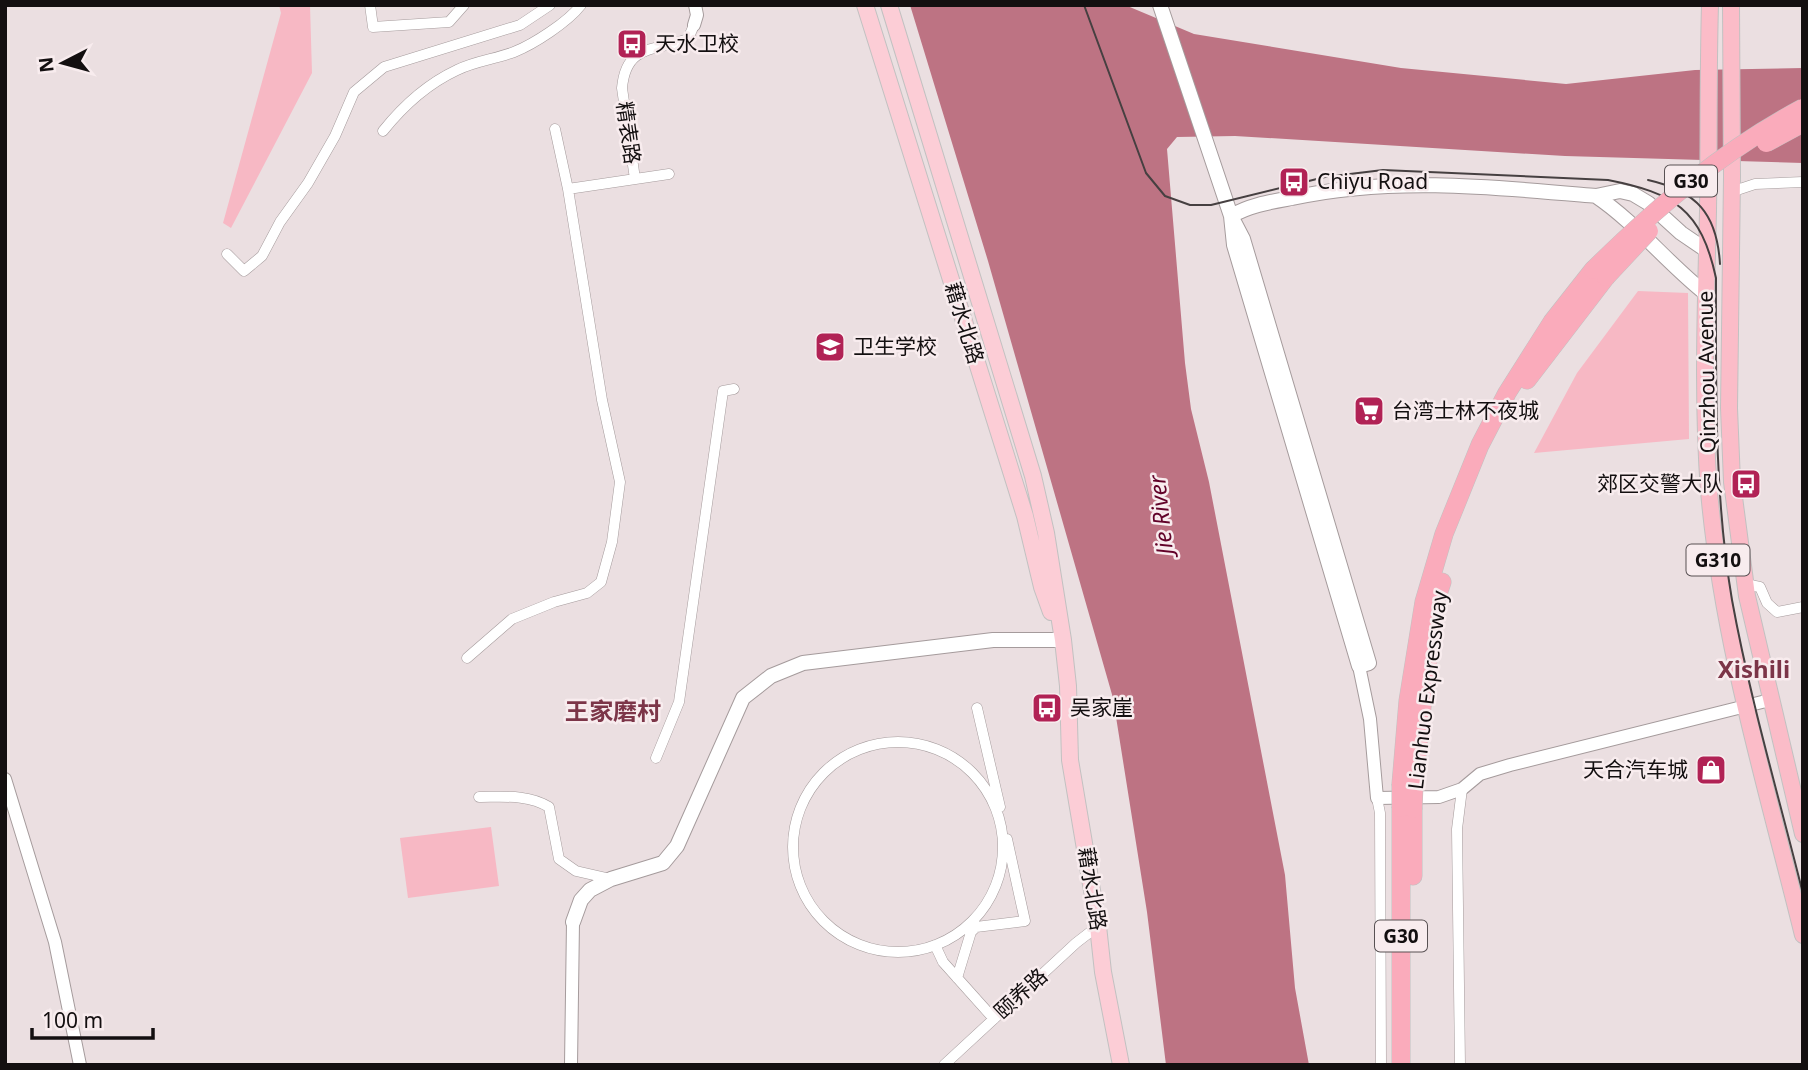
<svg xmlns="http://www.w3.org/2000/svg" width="1808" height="1070" font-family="'Noto Sans','Noto Sans SC',sans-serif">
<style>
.green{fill:#f7b8c4}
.water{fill:#bd7383}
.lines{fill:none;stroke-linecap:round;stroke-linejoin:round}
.minor-casing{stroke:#a59b9c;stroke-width:11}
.tertiary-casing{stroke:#a59b9c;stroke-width:14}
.secondary-casing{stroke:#a59b9c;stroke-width:16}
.primary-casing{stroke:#c2c1c1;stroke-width:18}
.trunk-casing{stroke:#c2c1c1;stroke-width:18}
.motorway-casing{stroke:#c2c1c1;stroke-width:19}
.minor{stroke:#fff;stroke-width:10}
.tertiary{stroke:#fff;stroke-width:12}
.secondary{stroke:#fff;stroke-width:14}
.primary{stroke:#fccdd6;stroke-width:16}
.trunk{stroke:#fbbcc8;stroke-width:16}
.motorway{stroke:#faabbb;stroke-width:18}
.tram{stroke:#464041;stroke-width:2}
.motorway-bridge-casing{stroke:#c2c1c1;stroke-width:19;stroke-linecap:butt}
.motorway-bridge{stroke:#faabbb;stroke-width:18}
.labels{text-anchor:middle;stroke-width:5;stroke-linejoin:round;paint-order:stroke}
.shield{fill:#f8ecee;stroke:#585153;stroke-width:2}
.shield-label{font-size:19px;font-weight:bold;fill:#130f10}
.poi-label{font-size:21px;fill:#130f10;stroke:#f8ecee;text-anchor:start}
.street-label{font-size:21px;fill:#130f10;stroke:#f8ecee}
.water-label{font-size:23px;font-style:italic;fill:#620229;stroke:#f8ecee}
.quarter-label{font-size:24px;font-weight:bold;fill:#7c3548;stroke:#f8ecee}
</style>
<rect width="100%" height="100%" fill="#ebdfe1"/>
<path class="green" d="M279,5H310L312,73L231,228L223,223L281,13Z
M1638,291L1688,293L1689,439L1534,453L1577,373Z
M491,827L499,886L408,898L400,838Z"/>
<path class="water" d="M910,5H1125L1194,34L1401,68L1566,84L1695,70L1803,68V163L1565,156L1235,136L1177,137L1167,149L1185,363L1191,409L1209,482L1285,875L1295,988L1309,1065H1166L1147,912L1113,698L988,261Z"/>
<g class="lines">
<g class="minor-casing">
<path id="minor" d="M370,5L373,27L449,22L464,5
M383,131C403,106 427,84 457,70C475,61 496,59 514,52C534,44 568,22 581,5
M635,179L622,88C626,44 654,51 688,39L694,25
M568,189L669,174
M1731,192L1755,184L1803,182
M227,254L244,271L262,256L280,222L308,183L335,136L354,92L384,67L520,25L550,5
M1745,584L1760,587L1767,603L1777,612L1803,607
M467,658L512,619L554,602L587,593L601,582L612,542L620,482L602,400L568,189L555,129
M977,708L1000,807
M793 847a105 105 0 1 1 210 0a105 105 0 1 1-210 0Z
M656,758L679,702L723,391L734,389
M479,797C503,797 528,794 549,807L559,859L576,871L611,879
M1377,798L1380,813L1381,1065
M935,945L943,962L994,1019
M957,978L971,932L976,927L1025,921L1007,839
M944,1065L1076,943L1098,926
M1460,1065L1457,829L1462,789"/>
</g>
<g class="tertiary-casing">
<path id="tertiary" d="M694,25L697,15L695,5
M1359,666L1370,719L1377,798L1439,797L1462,789L1480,774L1510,765L1770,700
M5,779L55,942L80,1065
M571,1065L573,922"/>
</g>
<g class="secondary-casing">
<path id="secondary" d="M1160,5L1231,216L1234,245L1359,666L1369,663L1243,239L1231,216
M1596,196C1636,223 1666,262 1705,293
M1231,216C1250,205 1270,202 1292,198C1391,176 1495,187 1596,196L1620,191L1633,194L1648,203L1681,233L1706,250
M573,922L581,900L590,890L611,879L663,863L677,846L743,698L771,676L803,663L993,640H1063"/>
</g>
<g class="primary-casing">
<path id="primary" d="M865,5L1025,516L1042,587L1051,612
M889,5L1033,476L1046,533L1063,640L1068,686L1070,760L1098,926L1103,972L1121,1065"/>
</g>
<g class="trunk-casing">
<path id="trunk" d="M1710,5C1708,74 1709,142 1708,211C1706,304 1702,398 1709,491C1722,641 1767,789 1803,935
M1731,5L1732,177L1729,408L1732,482L1747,596L1803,834"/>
</g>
<g class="motorway-casing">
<path id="motorway" d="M1527,380L1606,277
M1401,784L1408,701L1424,602L1444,534L1480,445L1507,393L1552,322L1593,270
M1414,785L1423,697L1436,600L1442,582
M1401,808V1065
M1413,876V809"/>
</g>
<use href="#minor" class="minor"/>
<use href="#tertiary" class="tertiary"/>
<use href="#secondary" class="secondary"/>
<use href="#primary" class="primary"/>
<use href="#trunk" class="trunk"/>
<use href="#motorway" class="motorway"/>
<path class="tram" d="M1084,5L1146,173L1165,196L1190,205H1211L1325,177L1383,170L1608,180C1674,193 1701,209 1716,278C1716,385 1714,494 1732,600C1750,699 1779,797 1803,894
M1648,180C1697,191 1717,214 1720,264"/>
<g class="motorway-bridge-casing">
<path id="motorway-bridge" d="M1766,143L1803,123
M1593,270C1658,206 1722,151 1803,108
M1606,277L1649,231
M1401,808V784
M1413,809L1414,785"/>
</g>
<use href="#motorway-bridge" class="motorway-bridge"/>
</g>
<defs>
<g id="bus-square" transform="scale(1.575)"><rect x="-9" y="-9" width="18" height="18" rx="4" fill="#b12255" stroke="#f8ecee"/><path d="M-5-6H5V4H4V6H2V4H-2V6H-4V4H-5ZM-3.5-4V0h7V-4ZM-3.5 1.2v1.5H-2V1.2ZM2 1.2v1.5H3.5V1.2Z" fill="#fff"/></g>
<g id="university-square" transform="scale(1.575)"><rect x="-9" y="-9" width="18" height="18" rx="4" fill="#b12255" stroke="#f8ecee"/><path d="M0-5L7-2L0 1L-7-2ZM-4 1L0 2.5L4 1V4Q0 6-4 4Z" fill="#fff"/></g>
<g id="supermarket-square" transform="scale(1.575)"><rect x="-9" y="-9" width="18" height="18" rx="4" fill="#b12255" stroke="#f8ecee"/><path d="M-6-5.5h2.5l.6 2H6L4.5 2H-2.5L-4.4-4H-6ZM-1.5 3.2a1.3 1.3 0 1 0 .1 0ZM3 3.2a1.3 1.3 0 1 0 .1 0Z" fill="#fff"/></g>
<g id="shop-square" transform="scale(1.575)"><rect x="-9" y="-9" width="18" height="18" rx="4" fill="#b12255" stroke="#f8ecee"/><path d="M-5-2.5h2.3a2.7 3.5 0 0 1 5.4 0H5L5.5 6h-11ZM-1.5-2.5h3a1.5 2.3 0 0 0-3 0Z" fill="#fff"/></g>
</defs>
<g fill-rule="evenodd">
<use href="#bus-square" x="632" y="44"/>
<use href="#bus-square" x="1294" y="182"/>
<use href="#university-square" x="830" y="347"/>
<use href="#supermarket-square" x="1369" y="411"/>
<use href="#bus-square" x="1746" y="484"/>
<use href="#bus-square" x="1047" y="708"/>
<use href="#shop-square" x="1711" y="770"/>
</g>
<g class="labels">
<g class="shield">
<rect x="1665" y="165.5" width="52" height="31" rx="5"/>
<rect x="1686.5" y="544.5" width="63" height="31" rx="5"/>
<rect x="1375" y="920.5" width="52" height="31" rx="5"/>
</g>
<g class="shield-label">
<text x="1691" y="188">G30</text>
<text x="1718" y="567">G310</text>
<text x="1401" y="943">G30</text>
</g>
<g class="poi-label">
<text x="655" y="51">天水卫校</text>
<text x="1317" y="189">Chiyu Road</text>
<text x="853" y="354">卫生学校</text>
<text x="1392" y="418">台湾士林不夜城</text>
<text x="1723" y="491" text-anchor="end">郊区交警大队</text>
<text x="1070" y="715">吴家崖</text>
<text x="1688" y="777" text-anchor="end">天合汽车城</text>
</g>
<g class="street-label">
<text transform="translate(628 133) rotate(82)" y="7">精表路</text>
<text transform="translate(964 323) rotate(73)" y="7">藉水北路</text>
<text transform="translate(1707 372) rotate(-91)" y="7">Qinzhou Avenue</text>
<text transform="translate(1428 690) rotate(-83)" y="7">Lianhuo Expressway</text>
<text transform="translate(1092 889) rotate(81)" y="7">藉水北路</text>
<text transform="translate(1021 994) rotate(-43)" y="7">颐养路</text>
</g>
<g class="water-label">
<text transform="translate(1161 515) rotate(-96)" y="8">Jie River</text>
</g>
<g class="quarter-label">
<text x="1754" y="678">Xishili</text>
<text x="613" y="720">王家磨村</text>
</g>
</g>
<rect width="1808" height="1070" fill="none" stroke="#130f10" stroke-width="14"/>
<g transform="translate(63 63) rotate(264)" stroke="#f8ecee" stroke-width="5" paint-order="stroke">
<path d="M0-5L12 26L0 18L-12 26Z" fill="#130f10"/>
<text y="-10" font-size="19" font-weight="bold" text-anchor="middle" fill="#130f10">N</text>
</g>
<path d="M32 1028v10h121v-10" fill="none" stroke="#130f10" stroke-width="3.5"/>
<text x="42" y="1028" font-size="21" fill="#130f10" stroke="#f8ecee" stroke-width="5" paint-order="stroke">100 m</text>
</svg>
